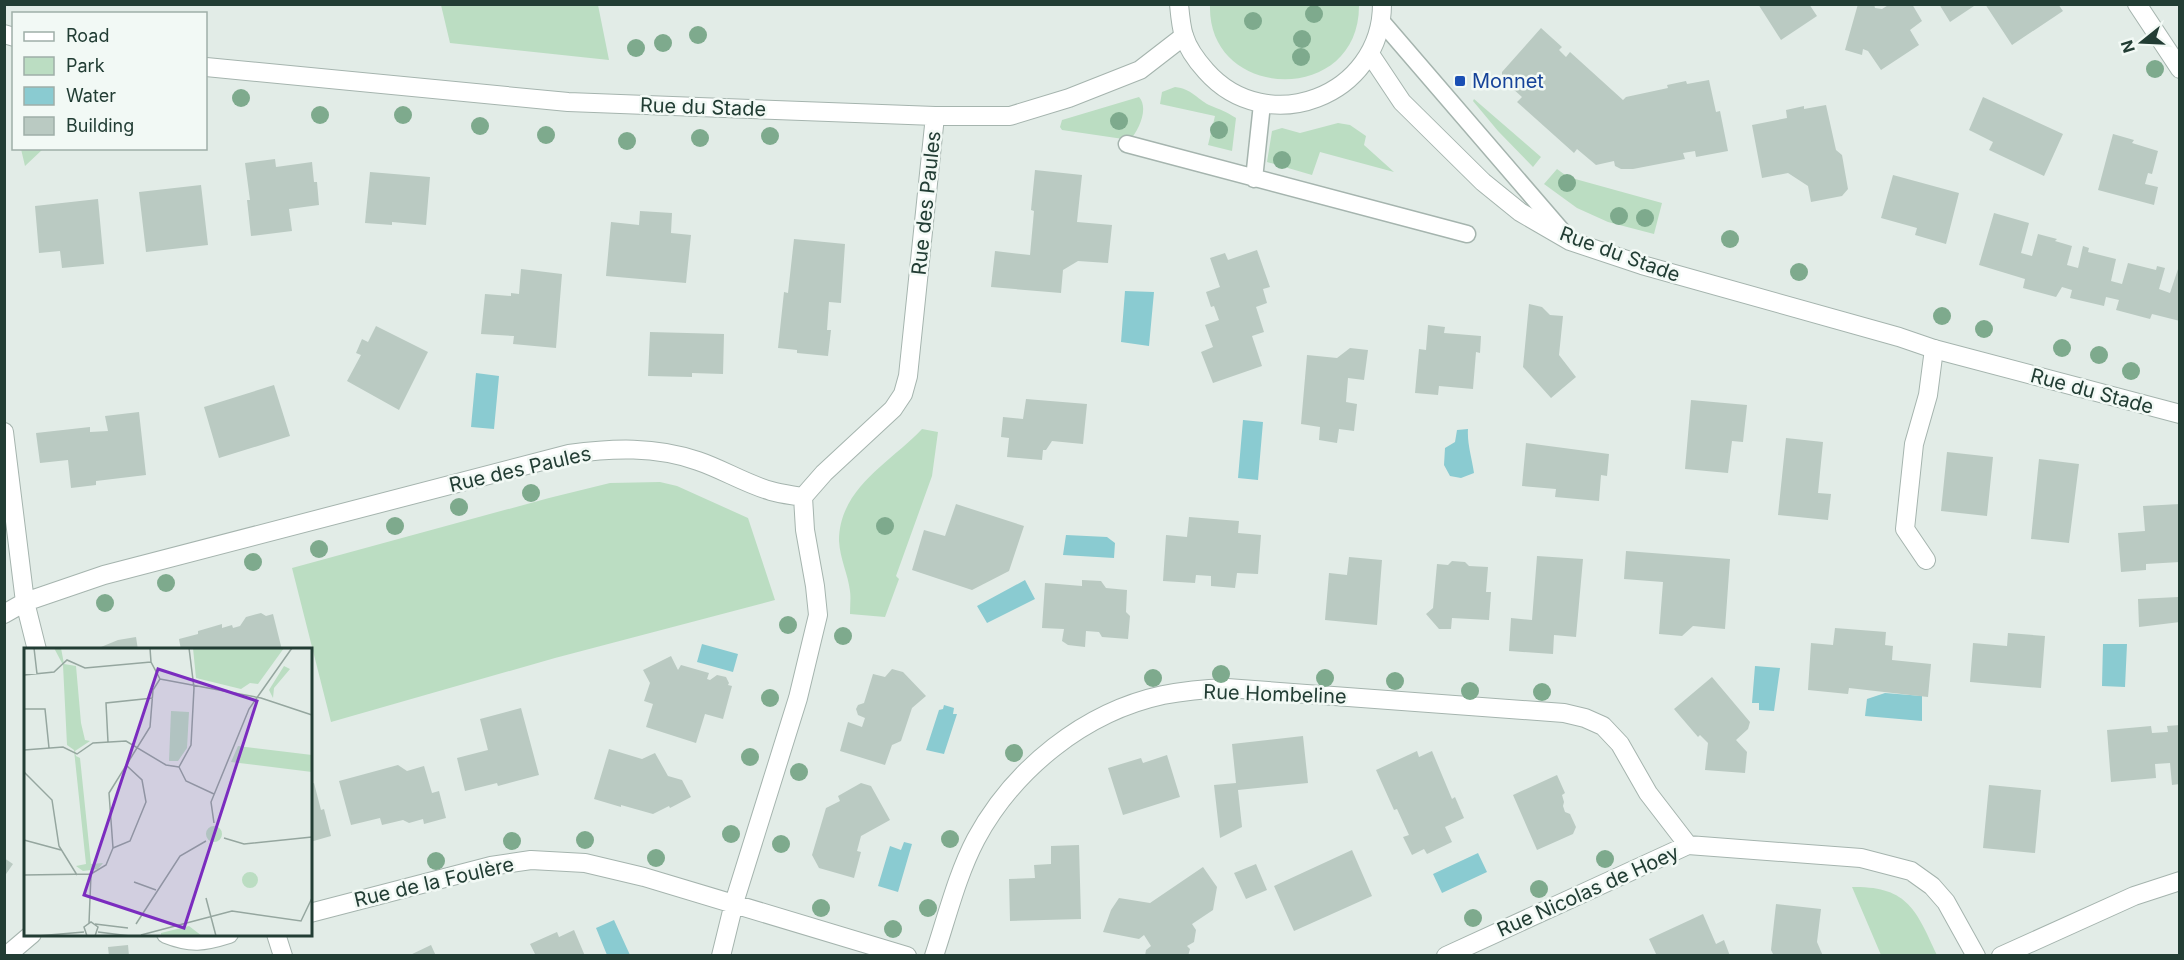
<svg xmlns="http://www.w3.org/2000/svg" width="2184" height="960" font-family="Inter,sans-serif">
<style>
.green{fill:#bbddc2}
.water{fill:#8acbd1}
.building{fill:#bacac2}
.lines{fill:none;stroke-linecap:round;stroke-linejoin:round}
.service-casing{stroke:#a5b4ae;stroke-width:19}
.minor-casing{stroke:#a5b4ae;stroke-width:20}
.tertiary-casing{stroke:#a5b4ae;stroke-width:20}
.service{stroke:#fff;stroke-width:16}
.minor{stroke:#fff;stroke-width:18}
.tertiary{stroke:#fff;stroke-width:18}
.tree{fill:#7eaa8d}
.transit-dot{fill:#1a4fb4;stroke:#f2f9f5;stroke-width:2}
.labels{text-anchor:middle;stroke-width:5;stroke-linejoin:round;paint-order:stroke}
.transit-label{font-size:20px;fill:#164399;stroke:#f2f9f5;text-anchor:start}
.street-label{font-size:20px;fill:#223d34;stroke:#f2f9f5}
.inset-road{fill:none;stroke:#95a69f;stroke-width:1.5}
.view{fill:#7b2cbf;fill-opacity:0.15;stroke:#7b2cbf;stroke-width:3}
.inset-edge{fill:none;stroke:#223d34;stroke-width:3}
</style>
<rect width="100%" height="100%" fill="#e2ece7"/>
<path class="green" d="M441,5H598L609,60L450,43Z
M1210,5H1359C1360,106 1207,102 1210,5Z
M1175,87C1192,89 1196,98 1209,105C1219,109 1227,112 1236,118L1232,151L1208,145L1215,116L1160,104L1162,92Z
M1139,97C1149,108 1139,130 1130,140L1062,130L1060,127L1062,120Z
M1474,99L1541,157L1533,167L1498,131L1473,101Z
M1338,123L1350,125L1366,136L1364,145L1394,172L1320,152L1312,175L1267,162L1272,131L1282,128L1300,133Z
M21,149V148L43,149L25,166Z
M1557,169L1568,177L1662,203L1654,234L1608,222L1577,208L1544,184Z
M922,429L938,432L932,476L896,576L899,579L885,617L850,614C850,606 851,598 850,591C848,574 840,559 839,541C839,488 890,463 922,429Z
M660,482L677,486L748,518L775,600L555,658L331,722L292,568L549,498L610,483Z
M1852,887C1908,886 1916,910 1937,955H1881Z"/>
<path class="water" d="M1125,291L1154,292L1149,346L1121,342Z
M476,373L499,376L494,429L471,427Z
M1243,420L1263,422L1258,480L1238,478Z
M1468,429C1467,444 1472,458 1474,473L1461,478L1450,476L1444,465L1445,448L1455,442L1457,430Z
M1066,535L1107,537L1115,543L1114,558L1063,555Z
M1025,580L1035,599L987,623L977,606Z
M702,644L738,654L733,672L697,662Z
M2103,644H2127L2125,687L2102,686Z
M1755,666L1780,668L1774,711L1759,710V703H1752Z
M1885,693L1922,696V721L1865,716L1867,699Z
M944,705L954,708L953,714H957L944,754L926,750L939,710L943,709Z
M904,842L912,844L898,892L878,886L890,846L901,850Z
M1478,853L1487,872L1442,893L1433,874Z
M614,920L630,955H607L596,928Z"/>
<path class="building" d="M1758,4H1809L1817,16L1781,40Z
M1858,4H1874L1875,8L1882,9L1890,4H1912L1922,21L1910,30L1919,45L1881,70L1868,51L1863,49L1862,55L1845,50Z
M1939,4H1977L1950,22Z
M1985,4H2058L2063,11L2012,45Z
M1541,28L1562,47L1559,50L1566,57L1570,52L1623,100L1626,97L1668,88L1667,85L1686,81L1687,84L1709,80L1716,112L1720,111L1728,151L1696,157L1695,151L1683,153L1685,159L1633,169H1621L1615,166L1614,161L1596,165L1577,149L1574,153L1517,102L1522,97L1502,79V72Z
M1983,97L2063,134L2044,176L1989,150L1993,142L1969,130Z
M1826,105L1836,150L1842,155L1848,189L1842,196L1811,202L1808,186L1788,173L1762,178L1752,125L1787,118L1786,110L1804,106V109Z
M2113,134L2134,140L2132,143L2158,151L2152,174L2148,173L2145,184L2158,187L2154,205L2098,190Z
M275,159L276,167L312,162L314,182H317L319,205L289,209L292,231L251,236L247,200H250L245,163Z
M1035,170L1082,175L1077,222L1112,225L1108,263L1078,261L1063,270L1061,293L991,287L995,251L1030,255L1034,211L1031,210Z
M370,172L430,177L426,225L392,222V225L365,223Z
M1893,175L1959,193L1946,244L1915,235L1917,228L1881,218Z
M201,185L208,245L146,252L139,192Z
M98,199L104,264L62,268L60,251L39,253L35,206Z
M640,211L672,213L671,233L691,235L686,283L606,276L611,222L639,225Z
M1994,213L2029,223L2021,253L2032,256L2038,234L2057,239L2055,241L2072,246L2067,265L2078,268L2083,246L2089,248L2088,252L2116,259L2111,281L2122,284L2128,263L2156,270L2157,266L2165,268L2159,289L2170,293L2180,263V321L2152,314L2150,319L2116,310L2119,300L2106,297L2104,306L2070,298L2072,290L2062,287L2056,297L2023,288L2025,279L1979,265Z
M794,239L845,244L841,303L829,302L827,330H831L828,356L797,353V350L778,348L784,292L788,293Z
M1257,250L1270,287L1263,289L1267,303L1256,307L1264,332L1252,336L1262,366L1213,383L1201,352L1213,347L1205,325L1219,320L1214,306L1211,307L1206,292L1220,287L1210,258L1225,253L1228,260Z
M521,269L562,274L556,348L513,344L514,336L481,334L485,294L511,296V293L519,294Z
M1529,304L1542,307L1550,315L1563,316L1559,355L1576,377L1551,398L1523,367Z
M1428,325L1445,327L1444,333L1481,336L1480,353L1476,352L1473,389L1439,386L1438,395L1415,393L1419,349L1426,350Z
M376,326L428,352L399,410L347,381L361,355L356,353L362,339L368,342Z
M650,332L724,334L723,374L692,373V377L648,376Z
M1350,348L1368,350L1364,380L1348,378L1346,402L1357,404L1354,431L1339,429L1337,443L1319,440L1320,427L1301,424L1307,355L1337,358Z
M274,385L290,436L219,458L204,407Z
M1026,399L1087,404L1083,444L1052,441L1046,450H1043L1042,460L1007,457L1009,438L1001,437L1003,417L1023,419Z
M1691,400L1747,405L1743,442L1732,441L1728,473L1685,469Z
M139,412L146,475L96,481V485L71,488L68,460L40,463L36,433L90,427V432L108,431L105,416Z
M1786,438L1823,442L1818,493L1831,494L1828,520L1778,515Z
M1526,443L1609,454L1607,476L1601,475L1599,501L1555,497L1556,489L1522,486Z
M1947,452L1993,457L1987,516L1941,511Z
M2039,459L2079,464L2069,543L2031,539Z
M956,504L1024,526L1009,571L972,590L912,570L924,530L945,536Z
M2180,504V562L2146,564V570L2121,572L2118,533L2145,531L2143,506Z
M1189,517L1239,521L1238,533L1261,535L1258,574L1237,573L1235,588L1211,586V576L1196,575L1195,583L1163,581L1166,535L1187,537Z
M1626,551L1730,559L1725,629L1693,626L1682,636L1659,634L1663,582L1624,579Z
M1537,556L1583,559L1576,637L1554,635L1553,654L1509,651L1511,618L1532,620Z
M1349,557L1382,560L1377,625L1325,620L1329,573L1347,575Z
M1452,561L1465,562L1469,566L1488,567L1486,592H1491L1489,620L1452,618L1451,629H1439L1426,614L1433,608L1437,564L1448,565Z
M1082,580L1101,581L1106,588L1127,590L1126,612L1130,616L1128,639L1102,637L1099,632L1086,631L1085,647L1068,645L1062,641L1064,629L1042,628L1045,583L1082,586Z
M2178,597L2180,622L2139,627L2138,599Z
M261,613L266,616L273,614L282,650H181L179,639L198,634V631L222,624V628L232,625L233,628L240,626L246,617Z
M1835,628L1886,632L1885,645L1893,646L1892,660L1931,664L1928,697L1849,688L1848,694L1808,690L1811,643L1833,645Z
M2008,633L2045,636L2041,688L1970,682L1973,643L2007,646Z
M136,637L138,650H101V647L118,640Z
M671,656L678,670L681,665L709,673L707,679L710,680L717,675L726,677L729,683L728,685L732,686L723,719L705,714L696,743L646,727L653,704L644,701L650,683L643,670Z
M892,669L903,672L926,696L912,708L901,741L892,745L885,765L840,751L848,722L862,727L865,718L858,715L856,709L858,705L864,703L873,674L885,677Z
M1712,677L1750,722L1748,729L1736,740L1747,752L1745,773L1705,770L1708,743L1700,735L1698,737L1674,709Z
M521,708L539,775L498,786L497,783L465,791L457,758L488,750L480,719Z
M2180,725V784L2172,785L2170,763L2155,764L2156,778L2111,782L2107,730L2151,726L2152,733L2168,732L2167,726Z
M1303,736L1308,783L1238,790L1242,827L1220,838L1214,785L1236,783L1232,744Z
M609,749L642,759L655,753L668,776L682,780L691,797L670,808L669,806L653,814L621,805V807L594,799Z
M1417,751L1419,757L1432,751L1452,799L1455,797L1464,818L1445,827L1452,842L1427,854L1424,849L1412,855L1403,837L1409,835L1397,809L1394,810L1376,770Z
M1167,755L1180,797L1123,815L1108,768L1141,758L1143,763Z
M398,765L407,771L424,766L432,793L439,791L446,818L424,824L423,819L409,823L403,820L382,825L380,818L351,825L339,781Z
M1557,775L1565,793L1562,795L1564,802L1563,806L1565,812L1570,814L1576,827L1573,834L1537,850L1513,795Z
M314,783L321,810L324,809L331,836L310,842V784Z
M861,783L871,786L890,820L861,836L857,851L861,852L854,878L819,868L812,855L826,808L840,801L838,796Z
M1989,785L2041,790L2035,853L1983,848Z
M1079,845L1081,919L1010,921L1009,879L1035,878L1034,865L1051,864V846Z
M1352,850L1372,896L1294,931L1274,886Z
M4,858L13,864L4,877Z
M1256,864L1267,890L1246,899L1234,873Z
M1203,867L1217,887L1213,910L1192,924L1196,930L1194,942L1187,946L1190,949L1188,956H1145L1146,950L1151,946L1144,935L1139,939L1103,932L1111,910L1119,898L1150,903Z
M1776,904L1821,909L1817,942L1823,956H1774L1771,950Z
M1703,914L1716,944L1724,940L1730,956H1657L1649,939Z
M574,930L585,956H536L530,944L557,932L559,937Z
M128,945L129,956H109L108,947Z
M431,945L436,956H408Z"/>
<g class="lines">
<g class="service-casing">
<path id="service" d="M1382,22L1568,238
M1127,144L1467,234
M1254,179L1262,104"/>
</g>
<g class="minor-casing">
<path id="minor" d="M2137,4L2180,69
M4,34L14,37
M206,67L568,102L935,116H1010L1069,98L1140,70L1184,36
M4,432L25,602L37,650
M803,497L824,473L893,409L903,394L908,376L935,116
M1926,560L1905,529L1914,444L1928,395L1934,349
M4,614L25,602L104,575L569,454C612,448 655,446 698,461C722,469 746,484 771,491C781,494 792,495 803,497
M310,913L491,866L531,860L585,863L644,877L907,956
M166,934C191,944 204,942 229,934
M276,934L283,956
M6,956L32,934
M721,956L734,903L798,698L818,615L815,586L805,530L803,497
M934,956C947,917 957,875 976,839C1014,769 1084,712 1163,695C1184,691 1205,689 1227,688L1564,713L1585,718L1603,726L1620,744L1648,793L1688,845
M1446,956L1688,845L1861,858L1911,871L1932,886L1946,902L1976,956
M2001,956L2134,896L2180,881"/>
</g>
<g class="tertiary-casing">
<path id="tertiary" d="M1179,4C1180,15 1181,27 1184,36C1188,49 1197,61 1206,71C1267,140 1382,96 1382,4
M1370,54L1402,102L1483,182L1520,212L1570,241L1642,265L1899,337L1934,349L2180,414"/>
</g>
<use href="#service" class="service"/>
<use href="#minor" class="minor"/>
<use href="#tertiary" class="tertiary"/>
</g>
<g class="tree">
<circle cx="1314" cy="14" r="9"/>
<circle cx="1253" cy="21" r="9"/>
<circle cx="698" cy="35" r="9"/>
<circle cx="1302" cy="39" r="9"/>
<circle cx="663" cy="43" r="9"/>
<circle cx="636" cy="48" r="9"/>
<circle cx="1301" cy="57" r="9"/>
<circle cx="2155" cy="69" r="9"/>
<circle cx="241" cy="98" r="9"/>
<circle cx="320" cy="115" r="9"/>
<circle cx="403" cy="115" r="9"/>
<circle cx="1119" cy="121" r="9"/>
<circle cx="480" cy="126" r="9"/>
<circle cx="1219" cy="130" r="9"/>
<circle cx="546" cy="135" r="9"/>
<circle cx="770" cy="136" r="9"/>
<circle cx="700" cy="138" r="9"/>
<circle cx="627" cy="141" r="9"/>
<circle cx="1282" cy="160" r="9"/>
<circle cx="1567" cy="183" r="9"/>
<circle cx="1619" cy="216" r="9"/>
<circle cx="1645" cy="218" r="9"/>
<circle cx="1730" cy="239" r="9"/>
<circle cx="1799" cy="272" r="9"/>
<circle cx="1942" cy="316" r="9"/>
<circle cx="1984" cy="329" r="9"/>
<circle cx="2062" cy="348" r="9"/>
<circle cx="2099" cy="355" r="9"/>
<circle cx="2131" cy="371" r="9"/>
<circle cx="531" cy="493" r="9"/>
<circle cx="459" cy="507" r="9"/>
<circle cx="395" cy="526" r="9"/>
<circle cx="885" cy="526" r="9"/>
<circle cx="319" cy="549" r="9"/>
<circle cx="253" cy="562" r="9"/>
<circle cx="166" cy="583" r="9"/>
<circle cx="105" cy="603" r="9"/>
<circle cx="788" cy="625" r="9"/>
<circle cx="843" cy="636" r="9"/>
<circle cx="1221" cy="674" r="9"/>
<circle cx="1153" cy="678" r="9"/>
<circle cx="1325" cy="678" r="9"/>
<circle cx="1395" cy="681" r="9"/>
<circle cx="1470" cy="691" r="9"/>
<circle cx="1542" cy="692" r="9"/>
<circle cx="770" cy="698" r="9"/>
<circle cx="1014" cy="753" r="9"/>
<circle cx="750" cy="757" r="9"/>
<circle cx="799" cy="772" r="9"/>
<circle cx="731" cy="834" r="9"/>
<circle cx="950" cy="839" r="9"/>
<circle cx="585" cy="840" r="9"/>
<circle cx="512" cy="841" r="9"/>
<circle cx="781" cy="844" r="9"/>
<circle cx="656" cy="858" r="9"/>
<circle cx="1605" cy="859" r="9"/>
<circle cx="436" cy="861" r="9"/>
<circle cx="1539" cy="889" r="9"/>
<circle cx="821" cy="908" r="9"/>
<circle cx="928" cy="908" r="9"/>
<circle cx="1473" cy="918" r="9"/>
<circle cx="893" cy="929" r="9"/>
</g>
<rect class="transit-dot" x="1454" y="75" width="12" height="12" rx="3"/>
<g class="labels">
<g class="transit-label">
<text x="1472" y="88">Monnet</text>
</g>
<g class="street-label">
<text transform="translate(703 107) rotate(2)" y="7">Rue du Stade</text>
<text transform="translate(926 203) rotate(-84)" y="7">Rue des Paules</text>
<text transform="translate(1620 254) rotate(20)" y="7">Rue du Stade</text>
<text transform="translate(2092 391) rotate(15)" y="7">Rue du Stade</text>
<text transform="translate(520 469) rotate(-13)" y="7">Rue des Paules</text>
<text transform="translate(1275 694) rotate(2)" y="7">Rue Hombeline</text>
<text transform="translate(434 882) rotate(-13)" y="7">Rue de la Foulère</text>
<text transform="translate(1588 891) rotate(-24)" y="7">Rue Nicolas de Hoey</text>
</g>
</g>
<g transform="translate(24 648)">
<rect width="288" height="288" fill="#e2ece7"/>
<path d="M30,0H37L40,16L52,18L57,75L61,92L66,93L51,103L52,108L56,110L67,216L79,215L74,221L59,223L52,218L62,216L50,102L43,97L39,17ZM169,0H260L234,36L226,35L217,41L172,30ZM260,18L266,21L250,40L249,50L245,42ZM147,63L165,64L163,100L154,113H145ZM214,98L288,107V124L207,114ZM182 186a8 8 0 1 1 16 0a8 8 0 1 1-16 0ZM218 232a8 8 0 1 1 16 0a8 8 0 1 1-16 0ZM165,278L178,288H137V285Z" fill="#bbddc2"/>
<path class="inset-road" d="M10,0L13,26M0,27L30,24L43,12L61,20L127,14M136,31L237,50L288,67M0,61H21L25,100M84,94L82,55L129,50M0,102L39,99L53,106L69,95L102,93L142,117L155,119M155,119L167,97L170,40L165,0M155,119L162,133L190,146M0,124L28,152L35,198L53,227M190,175L187,154L225,61L268,0M200,190L220,196L288,189M0,192L37,202M89,200L106,193L122,154L118,132L102,117M0,227L67,226L82,217L89,200L85,145L126,79L129,42L136,31L127,14L126,0M110,234L132,242M182,250L192,288M65,275L67,226M71,276L104,280M112,276L156,208L182,193M74,284L106,288M117,287L208,263L277,273L288,250M13,288L60,284M63,288L60,279L67,274L74,279L71,288"/>
<path class="view" d="M134,21L233,53L160,280L60,247Z"/>
<rect width="288" height="288" class="inset-edge"/>
</g>
<rect width="2184" height="960" fill="none" stroke="#223d34" stroke-width="12"/>
<rect x="12" y="12" width="195" height="138" fill="#f2f9f5" stroke="#9faea8" stroke-width="1.5"/>
<rect x="24" y="32" width="30" height="9" fill="#ffffff" stroke="#9faea8" stroke-width="1.5"/>
<text x="66" y="42" font-size="18" fill="#223d34">Road</text>
<rect x="24" y="57" width="30" height="18" fill="#bbddc2" stroke="#9faea8" stroke-width="1.5"/>
<text x="66" y="72" font-size="18" fill="#223d34">Park</text>
<rect x="24" y="87" width="30" height="18" fill="#8acbd1" stroke="#9faea8" stroke-width="1.5"/>
<text x="66" y="102" font-size="18" fill="#223d34">Water</text>
<rect x="24" y="117" width="30" height="18" fill="#bacac2" stroke="#9faea8" stroke-width="1.5"/>
<text x="66" y="132" font-size="18" fill="#223d34">Building</text>
<g transform="translate(2142 42) rotate(252)" stroke="#f2f9f5" stroke-width="4.5" paint-order="stroke">
<path d="M0-4.5L10 22L0 15L-10 22Z" fill="#223d34"/>
<text y="-9" font-size="16" font-weight="bold" text-anchor="middle" fill="#223d34">N</text>
</g>
</svg>
